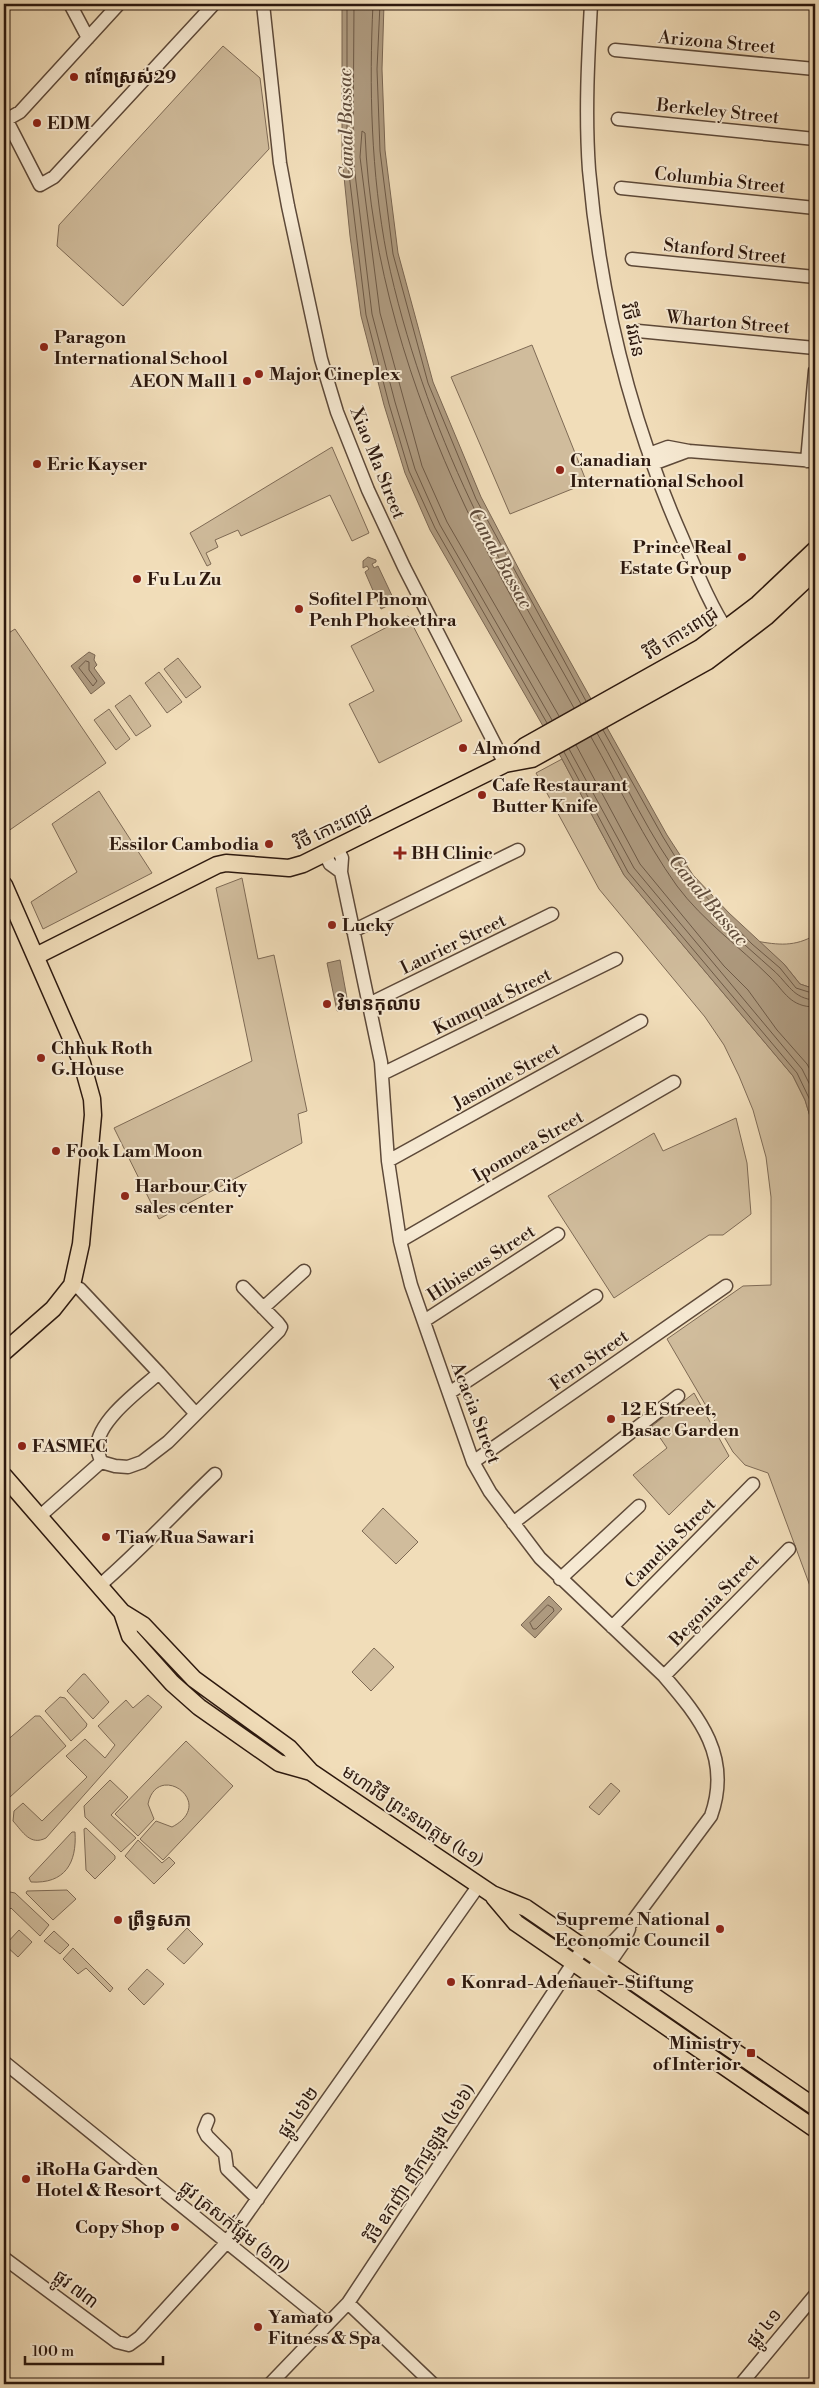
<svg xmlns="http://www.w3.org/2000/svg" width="819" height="2388" font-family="'Libre Bodoni','Noto Sans Khmer',serif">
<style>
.green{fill:#d0bc9c;stroke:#7e6a55}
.water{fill:#ae9a7f;stroke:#7a6652}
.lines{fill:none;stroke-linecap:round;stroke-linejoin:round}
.shore{stroke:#6d5946;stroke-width:1}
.minor-casing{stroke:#5d4939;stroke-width:15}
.major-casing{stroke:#2c180e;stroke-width:19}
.minor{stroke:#f6e9d2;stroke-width:12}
.major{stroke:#f1ddb9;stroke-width:16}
.poi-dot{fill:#8f2418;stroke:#f6e9d2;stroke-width:2}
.labels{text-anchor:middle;stroke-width:4;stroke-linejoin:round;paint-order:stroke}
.street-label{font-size:18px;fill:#2c180e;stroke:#f6e9d2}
.poi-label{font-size:18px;font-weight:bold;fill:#2c180e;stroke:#f6e9d2;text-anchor:start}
.water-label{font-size:19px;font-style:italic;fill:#604c3b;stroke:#f6e9d2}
</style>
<rect width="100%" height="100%" fill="#f1ddb9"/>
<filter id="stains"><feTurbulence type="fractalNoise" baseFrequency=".004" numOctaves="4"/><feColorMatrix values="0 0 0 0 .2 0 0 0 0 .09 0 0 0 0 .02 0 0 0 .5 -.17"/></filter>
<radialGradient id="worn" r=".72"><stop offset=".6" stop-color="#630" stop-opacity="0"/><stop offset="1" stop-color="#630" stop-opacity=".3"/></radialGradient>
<path class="green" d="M223,46L260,78L269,149L123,306L57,246L59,225Z
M532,345L587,483L510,514L451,377Z
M332,447L369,533L352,541L330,495L241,536L238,530L215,540L218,547L206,553L211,564L207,566L190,533Z
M408,616L462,721L379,763L349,704L374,691L351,646Z
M15,629L106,763L4,834V636Z
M178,658L201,687L186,698L164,669Z
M159,672L182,702L167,713L145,683Z
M130,695L151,726L136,736L115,706Z
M109,709L130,739L116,750L94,720Z
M562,759L624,875L793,1076L805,1100L812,1123L815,1183V1283L810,1392L815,1427V1580L810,1586L768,1473L745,1465L733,1452L667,1339L743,1286L771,1285V1197L766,1157L753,1110L739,1076L724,1045L705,1017L599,889L536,773Z
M99,791L152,873L43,929L31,902L77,872L52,824Z
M242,878L258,959L274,955L307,1111L298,1114L302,1143L159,1219L114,1128L252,1061L216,888Z
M815,935V989L800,984L784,964L756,941C778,945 795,947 815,935Z
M736,1118L747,1163L751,1214L723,1235H709L614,1298L548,1196L654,1133L663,1151Z
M694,1393L729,1456L669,1515L633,1475L667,1448L652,1426Z
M383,1508L418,1542L396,1564L362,1531Z
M374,1648L394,1667L371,1691L352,1672Z
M83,1674H85L109,1702L93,1719L67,1691Z
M148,1695L162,1707L46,1838C30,1846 23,1832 13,1821L14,1811L23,1803L42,1821L87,1777L66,1756L85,1739L105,1758L115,1745L98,1726L126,1700L133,1708Z
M60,1697L65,1698L87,1724L86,1727L71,1741L45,1711Z
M35,1716H40L66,1746L10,1797L4,1799V1743Z
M186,1741L233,1786L163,1860L140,1839L156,1821L172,1827C218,1803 157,1760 148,1804L154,1819L138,1836L115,1814Z
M110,1780L128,1797L111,1815L136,1838L121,1852L85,1817L84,1806Z
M611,1783L620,1791L599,1815L589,1807Z
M86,1828L115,1856V1859L95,1879L86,1870L84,1829Z
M72,1832H75C77,1863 65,1884 31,1882L29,1878Z
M138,1840L162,1863L169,1857L175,1863L154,1884L125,1856Z
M67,1890L76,1899L53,1920L26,1893L27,1891Z
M10,1892L15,1893L49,1925L40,1936L11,1908L4,1915V1896Z
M187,1928L203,1944L184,1964L167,1949Z
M19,1930L32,1942L18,1957L5,1945Z
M54,1931L69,1945L60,1954L44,1941Z
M73,1948L113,1988L110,1992L86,1968L78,1974L63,1959Z
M147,1969L164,1984L144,2005L128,1989Z"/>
<path class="water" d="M342,4H384L382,69L385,150L398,253L433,382L481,497L523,577L667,835L693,875L729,913L784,964L800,984L815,989V1183L812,1123L805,1100L793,1076L624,875L562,759L430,530L405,473L384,405L361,316L350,236L342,157Z
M368,557L376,560V562L372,564L374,568L378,566L395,602L381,609L365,572L369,569L367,566L363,568V561Z
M89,652L95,655L94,660L97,665L94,668L105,683L91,694L71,666Z
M340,960L349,1009L337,1011L327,963Z
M815,1283V1427L810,1392Z
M549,1596L562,1609L535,1638L521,1625Z"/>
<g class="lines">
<path class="shore" d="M347,4V157L366,315L389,404L409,471L435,528L547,723
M354,4L353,157L372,314L395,402L415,469L440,525L552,720
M373,4C369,87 371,173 387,256C405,340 434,424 471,502C503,571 544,637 581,704
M380,4L377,69L380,151L393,254L428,383L476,499L586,701
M86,661L89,662V670L97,681L93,686L79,668Z
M559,716L447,522L422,466L380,313L360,157L362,131L365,133C370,261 410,389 464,504C496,574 537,641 574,708
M603,730L663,837L689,879L752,944L780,968L796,988L815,994
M597,733C625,782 650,838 684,882C709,915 743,943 773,970C788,983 793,999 815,1000
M591,737C619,786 644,840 677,886C703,921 740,947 770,977C785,992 790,1007 815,1007
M576,745L640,864L724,966L748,990L777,1030L807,1064L815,1079
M569,749L634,868L802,1069L815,1095
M564,752L628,872L797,1073L809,1098L815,1116
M548,1605L553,1608L554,1611L536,1629H533L530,1623Z"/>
<g class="minor-casing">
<path id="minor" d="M70,4L88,38
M263,4L280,163L288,206L321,359L337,412L368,490L404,567L505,764
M591,4C588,59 585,114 589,170C600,296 631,422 682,537C696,570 710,606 730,635
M4,6L6,4
M615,50L815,69
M4,115L40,185L54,177L214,4
M618,119L815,139
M6,120L20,112L119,4
M621,188L815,208
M632,259L815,277
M638,331L815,348
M649,454L668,447L689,451L815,461
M807,461L815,371
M653,464L688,451
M337,848L342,858L341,872L381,1062L388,1161L400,1241L411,1285L473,1462L490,1492L540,1558L664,1676C700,1718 732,1757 711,1816L632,1922L611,1944L590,1974
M325,854L330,864L341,872
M353,931L518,850
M369,1004L552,914
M382,1074L616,959
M388,1161L641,1021
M400,1241L674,1082
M72,1285L80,1289L159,1373C140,1390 98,1420 97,1447C97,1451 100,1457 101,1462
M263,1308L304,1271
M424,1321L558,1234
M159,1373L196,1414
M449,1393L596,1296
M101,1462L115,1466L128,1467L142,1462L168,1442L279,1331L281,1327L278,1323L243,1287
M473,1462L726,1286
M39,1517L101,1462
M513,1523L678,1396
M560,1579L639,1506
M99,1586C140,1551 176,1511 215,1474
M612,1627L753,1484
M664,1676L789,1549
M604,1971L622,1945L629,1929
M4,2062L328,2324
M208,2120L204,2130L207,2136L225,2154L227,2169L258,2199
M4,2258L117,2342L129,2345L140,2337L227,2242L479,1885
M348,2303L433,2384
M270,2384L348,2303L583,1948
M741,2384L815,2295"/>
</g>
<g class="major-casing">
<path id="major" d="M505,764L525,746L700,648L758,604L815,550
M4,885L82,1063L92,1099L93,1115L81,1244L72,1285L53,1309L4,1352
M36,956L217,865L226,863L289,868L303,864L505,764L532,759L708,661L766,617L815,571
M4,1476L122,1612L143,1625L194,1679L289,1748L311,1772L492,1894L526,1908L815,2107
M122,1612L130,1636L172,1683L199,1707L279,1763L311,1772
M494,1897L516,1923L815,2129"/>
</g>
<use href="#minor" class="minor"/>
<use href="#major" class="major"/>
</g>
<g class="poi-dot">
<circle cx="74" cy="77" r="5"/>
<circle cx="37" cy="123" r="5"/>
<circle cx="44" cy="347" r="5"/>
<circle cx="259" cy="374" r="5"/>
<circle cx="247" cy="381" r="5"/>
<circle cx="37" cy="464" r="5"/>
<circle cx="560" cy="470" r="5"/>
<circle cx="742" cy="557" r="5"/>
<circle cx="137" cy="579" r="5"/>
<circle cx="299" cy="609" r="5"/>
<circle cx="463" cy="748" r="5"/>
<circle cx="482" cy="795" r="5"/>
<circle cx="269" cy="844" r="5"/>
<path d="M397.5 845.5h5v5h5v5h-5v5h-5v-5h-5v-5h5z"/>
<circle cx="332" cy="925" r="5"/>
<circle cx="327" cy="1004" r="5"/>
<circle cx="41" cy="1058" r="5"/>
<circle cx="56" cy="1151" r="5"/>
<circle cx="125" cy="1196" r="5"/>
<circle cx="611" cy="1419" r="5"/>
<circle cx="22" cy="1446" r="5"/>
<circle cx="106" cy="1537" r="5"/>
<circle cx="118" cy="1920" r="5"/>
<circle cx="720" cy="1929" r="5"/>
<circle cx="451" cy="1982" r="5"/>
<rect x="746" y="2048" width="10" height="10" rx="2.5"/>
<circle cx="26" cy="2179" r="5"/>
<circle cx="175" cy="2227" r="5"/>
<circle cx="258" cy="2327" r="5"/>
</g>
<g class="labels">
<g class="street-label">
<text transform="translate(717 42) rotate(5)" y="6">Arizona Street</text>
<text transform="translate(718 111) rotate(6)" y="6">Berkeley Street</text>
<text transform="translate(720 180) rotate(6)" y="6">Columbia Street</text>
<text transform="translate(725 251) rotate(6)" y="6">Stanford Street</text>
<text transform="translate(728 322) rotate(5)" y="6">Wharton Street</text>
<text transform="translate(633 330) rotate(78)" y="6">វិថី វរជន</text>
<text transform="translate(378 463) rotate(68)" y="6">Xiao Ma Street</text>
<text transform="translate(681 633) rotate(-32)" y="6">វិថី កោះពេជ្រ</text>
<text transform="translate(333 827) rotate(-25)" y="6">វិថី កោះពេជ្រ</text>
<text transform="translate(453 944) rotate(-26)" y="6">Laurier Street</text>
<text transform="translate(492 1001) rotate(-26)" y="6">Kumquat Street</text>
<text transform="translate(506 1076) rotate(-29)" y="6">Jasmine Street</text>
<text transform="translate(528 1146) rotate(-30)" y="6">Ipomoea Street</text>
<text transform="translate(481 1263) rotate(-33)" y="6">Hibiscus Street</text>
<text transform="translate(589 1360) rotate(-35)" y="6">Fern Street</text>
<text transform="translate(476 1413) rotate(69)" y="6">Acacia Street</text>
<text transform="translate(670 1543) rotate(-45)" y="6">Camelia Street</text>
<text transform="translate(714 1600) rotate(-46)" y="6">Begonia Street</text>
<text transform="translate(413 1816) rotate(34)" y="6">មហាវិថី ព្រះនរោត្តម (៤១)</text>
<text transform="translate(298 2112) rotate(-55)" y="6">ផ្លូវ ៤៦២</text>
<text transform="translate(420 2163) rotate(-57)" y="6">វិថី ឧកញ៉ា ញឹកជូឡុង (៤៦៦)</text>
<text transform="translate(235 2227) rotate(39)" y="6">ផ្លូវ ត្រសក់ផ្អែម (៦៣)</text>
<text transform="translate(76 2289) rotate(37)" y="6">ផ្លូវ ៧៣</text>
<text transform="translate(764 2328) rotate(-51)" y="6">ផ្លូវ ៤១</text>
</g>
<g class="poi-label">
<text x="84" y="83">ពពែស្រស់29</text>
<text x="47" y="129">EDM</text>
<text x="54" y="343">Paragon<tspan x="54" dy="21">International School</tspan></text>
<text x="269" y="380">Major Cineplex</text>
<text x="237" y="387" text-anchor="end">AEON Mall 1</text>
<text x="570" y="466">Canadian<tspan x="570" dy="21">International School</tspan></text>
<text x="47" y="470">Eric Kayser</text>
<text x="732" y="553" text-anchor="end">Prince Real<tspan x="732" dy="21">Estate Group</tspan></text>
<text x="147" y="585">Fu Lu Zu</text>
<text x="309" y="605">Sofitel Phnom<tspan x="309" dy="21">Penh Phokeethra</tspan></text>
<text x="473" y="754">Almond</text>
<text x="492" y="791">Cafe Restaurant<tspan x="492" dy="21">Butter Knife</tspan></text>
<text x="259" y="850" text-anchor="end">Essilor Cambodia</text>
<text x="411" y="859">BH Clinic</text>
<text x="342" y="931">Lucky</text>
<text x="337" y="1010">វិមានកុលាប</text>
<text x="51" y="1054">Chhuk Roth<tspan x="51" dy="21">G.House</tspan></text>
<text x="66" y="1157">Fook Lam Moon</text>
<text x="135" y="1192">Harbour City<tspan x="135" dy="21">sales center</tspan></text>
<text x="621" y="1415">12 E Street,<tspan x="621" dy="21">Basac Garden</tspan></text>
<text x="32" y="1452">FASMEC</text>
<text x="116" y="1543">Tiaw Rua Sawari</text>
<text x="710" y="1925" text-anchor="end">Supreme National<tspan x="710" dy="21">Economic Council</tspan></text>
<text x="128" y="1926">ព្រឹទ្ធសភា</text>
<text x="461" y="1988">Konrad-Adenauer-Stiftung</text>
<text x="741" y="2049" text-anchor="end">Ministry<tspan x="741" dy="21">of Interior</tspan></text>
<text x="36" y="2175">iRoHa Garden<tspan x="36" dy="21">Hotel &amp; Resort</tspan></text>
<text x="165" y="2233" text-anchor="end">Copy Shop</text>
<text x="268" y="2323">Yamato<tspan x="268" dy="21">Fitness &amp; Spa</tspan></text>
</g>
<g class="water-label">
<text transform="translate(345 124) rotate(-91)" y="7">Canal Bassac</text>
<text transform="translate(501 558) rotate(61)" y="7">Canal Bassac</text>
<text transform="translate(709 900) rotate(50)" y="7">Canal Bassac</text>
</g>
</g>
<rect width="819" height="2388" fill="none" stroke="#f1ddb9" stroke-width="20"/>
<rect x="5" y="5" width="809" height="2378" fill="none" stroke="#2c180e" stroke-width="2.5"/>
<rect x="10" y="10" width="799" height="2368" fill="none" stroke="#2c180e"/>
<path d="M25 2356v8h138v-8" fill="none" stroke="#2c180e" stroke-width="2.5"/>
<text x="32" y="2356" font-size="15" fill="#2c180e" stroke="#f6e9d2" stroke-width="4" paint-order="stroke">100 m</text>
<rect width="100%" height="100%" filter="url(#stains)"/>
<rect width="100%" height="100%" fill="url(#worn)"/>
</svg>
